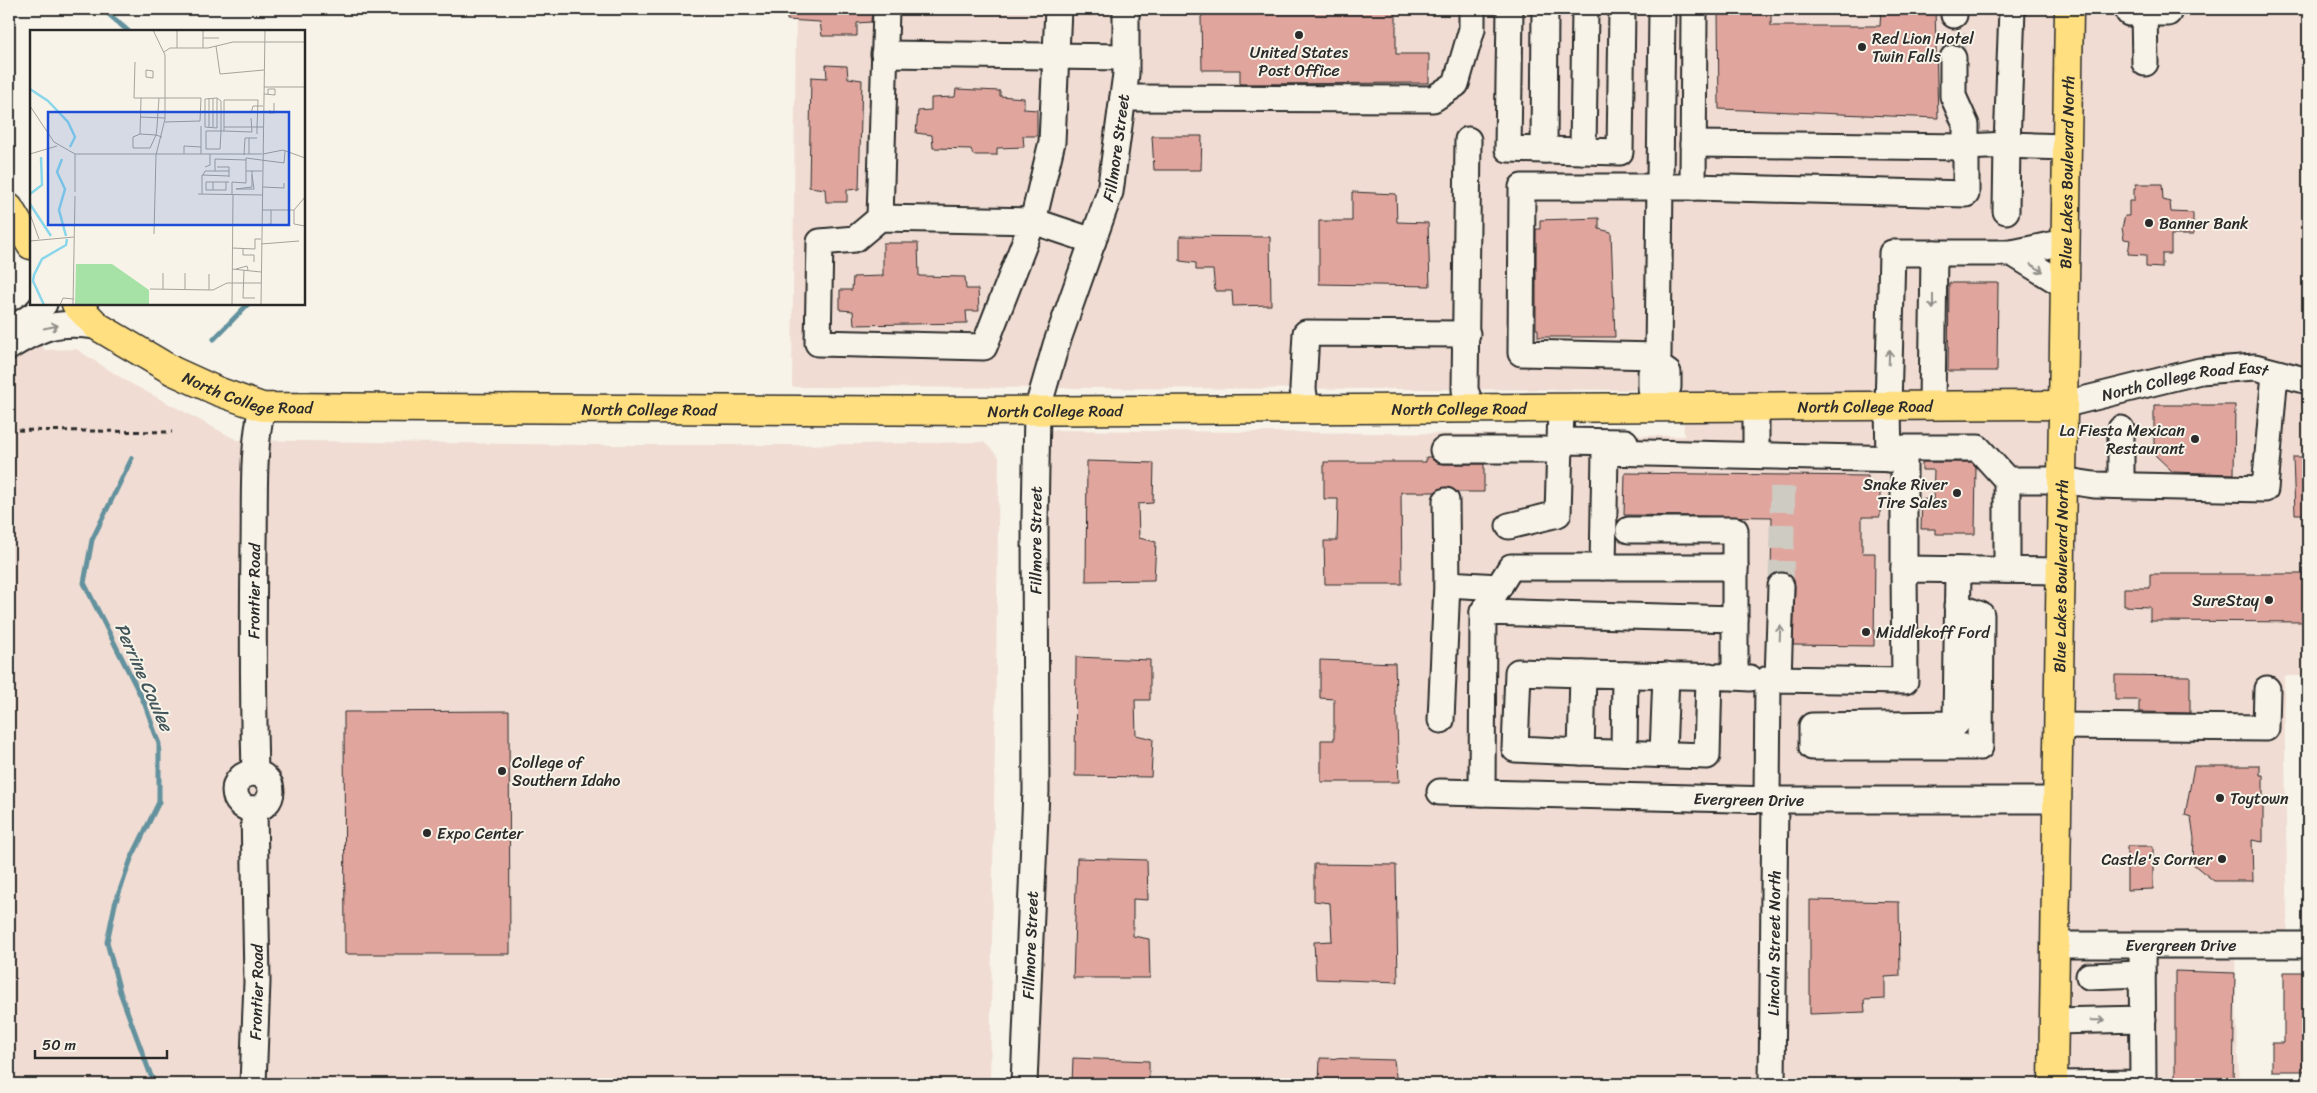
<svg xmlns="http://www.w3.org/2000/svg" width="2317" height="1093" font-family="Sriracha,sans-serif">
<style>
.built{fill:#f0dcd2}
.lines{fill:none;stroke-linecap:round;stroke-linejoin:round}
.stream{stroke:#64929e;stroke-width:5}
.building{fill:#e0a69e;stroke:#2b2b2b}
.minor-tunnel{stroke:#cecbc2;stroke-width:25;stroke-dasharray:25 12;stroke-linecap:butt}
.minor-casing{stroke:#2b2b2b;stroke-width:29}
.major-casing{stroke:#2b2b2b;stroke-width:31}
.path{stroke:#2b2b2b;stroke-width:3;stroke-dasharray:5 4;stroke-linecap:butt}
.minor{stroke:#f7f3e8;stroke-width:25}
.major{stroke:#ffdf80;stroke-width:28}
.oneway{stroke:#918f8a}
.poi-dot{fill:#2b2b2b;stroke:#f7f3e8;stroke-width:2}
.labels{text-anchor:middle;stroke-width:4;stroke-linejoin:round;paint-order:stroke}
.poi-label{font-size:16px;fill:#2b2b2b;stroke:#f7f3e8;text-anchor:start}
.street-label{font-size:16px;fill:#2b2b2b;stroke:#f7f3e8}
.water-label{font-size:18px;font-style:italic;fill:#43565b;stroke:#f7f3e8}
.inset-river{fill:none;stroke:#8ad6ea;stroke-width:2.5}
.inset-road{fill:none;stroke:#a5a39c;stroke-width:1}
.view{fill:#1d4ed8;fill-opacity:0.15;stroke:#1d4ed8;stroke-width:2.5}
.inset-edge{fill:none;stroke:#2b2b2b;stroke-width:2.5}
</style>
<rect width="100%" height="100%" fill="#f7f3e8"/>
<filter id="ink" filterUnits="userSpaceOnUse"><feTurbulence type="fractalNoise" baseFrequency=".02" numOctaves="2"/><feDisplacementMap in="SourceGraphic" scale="10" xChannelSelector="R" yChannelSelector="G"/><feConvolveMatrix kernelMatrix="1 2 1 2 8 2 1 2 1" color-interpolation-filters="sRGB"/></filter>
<g filter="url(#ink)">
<path class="built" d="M796,9H2308V676H2284L2288,957L2235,959L2239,1084H1033L1047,430L1684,436L1683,390L792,387Z
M9,296L45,350L76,349L128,382L237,440L582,445H795L984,442L999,457L990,1084H9Z"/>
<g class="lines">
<path class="stream" d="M103,9L128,31
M214,339L248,304
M132,458L92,540L84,583L144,702L159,744V802L131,859L115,904L107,942L120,992L154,1084"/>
</g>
<path class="building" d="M787,9H872L871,22L857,23V36H822L820,22L787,20Z
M1210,9H1396V54H1429V83L1240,84V70H1202L1201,17Z
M1718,9H1771V26H1880L1881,9H1935L1938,118L1719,109Z
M826,65L847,66L848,78L862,80L859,189L847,190V202H826L825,189L809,187L811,77L827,78Z
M956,89L1000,91V96L1024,98V109L1037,110V136H1023L1024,147L997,148V155H973L971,149L933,148L932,135L916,133L918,111L931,110V98L955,97Z
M1152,136H1202L1201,170H1154Z
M2136,184H2162L2163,200L2170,202L2171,212L2193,213V235H2171V254H2162V268L2146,267V255L2128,254L2130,240L2124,239L2122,228L2125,216H2129V201H2134V188H2136Z
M1352,192L1396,194L1397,222L1428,223L1430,286L1319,284V221H1352Z
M1599,218V229L1611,232L1615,337H1538V329H1536V229H1540V220Z
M1180,236L1270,237L1271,305L1233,306L1232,291H1215L1213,270H1196V263L1180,261Z
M883,243H918L919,276L965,277L966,289H978L979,311H966L967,323L854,325L853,311L840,310V290H852L853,277L883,276Z
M1949,283H1998L1997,371H1948Z
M2154,405H2235L2234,474L2173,472L2154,454Z
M1426,457H1430L1435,462L1443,464H1484V492H1456L1446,487L1436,492H1401L1402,584H1325L1324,541H1337L1338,499H1324V462H1426Z
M2293,457H2308V514H2295Z
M1087,461L1154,463L1153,503L1138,504L1139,538L1156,542L1154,580L1086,581Z
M1922,462H1972L1976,467L1975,534H1935V529H1921L1922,499L1933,500L1934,470H1922Z
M1625,473L1868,476V486L1880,487V517H1862V553H1875L1874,646L1793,645L1795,586L1793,579L1788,574L1781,572L1771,576L1772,517L1624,515Z
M2150,574H2308V622L2150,621V607L2124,606V588H2150Z
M1076,657L1150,660V700H1135L1136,735L1153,739L1151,777L1075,776Z
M1320,660L1395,663L1399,782H1321V740H1334V699L1320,698Z
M2115,675L2190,676V713L2139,712V700H2115Z
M509,711L510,954H345L344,712Z
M2194,766H2260V775H2263V842L2252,840L2253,881H2214L2193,864L2194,838L2191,817L2185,815Z
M2127,846H2153V889L2127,890Z
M1077,858L1147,860L1148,900L1133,899V936L1149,939L1150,978H1073Z
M1314,864L1396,865L1398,982L1316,979L1314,942L1332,941L1330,903L1314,901Z
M1810,900L1899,902L1900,976L1885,977V999L1864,1000L1865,1012L1810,1014Z
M2175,971L2235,973L2233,1084H2175Z
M2284,972H2308V1071H2272V1043H2284Z
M1073,1058L1149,1061V1084H1072Z
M1320,1058L1394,1060L1397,1084H1319Z"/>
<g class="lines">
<path class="minor-tunnel" d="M1953,58L1954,15
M1781,586L1783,475"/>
<g class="minor-casing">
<g id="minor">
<path d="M1058,9L1052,142L1033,221L984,347L818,343L820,242L855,239L880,218L1033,221L1093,241"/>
<path d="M1510,9L1508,149L1620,152L1622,9"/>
<path d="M1662,9L1658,356L1521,353L1522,187H1693L1966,194V125L1953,96V58"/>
<path d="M2012,9L2007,145L2066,147"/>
<path d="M2129,11V13H2168V9"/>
<path d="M2144,13L2145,63"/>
<path d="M1954,15V9"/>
<path d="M884,54L1126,57"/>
<path d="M1123,98L1433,99L1456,84L1472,29V9"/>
<path d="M1468,140L1465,390L1472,408"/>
<path d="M1693,144L1966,147L2007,145L2006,211"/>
<path d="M1544,150L1545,9"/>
<path d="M1583,151L1585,9"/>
<path d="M1693,187L1694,9"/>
<path d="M880,218L886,9"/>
<path d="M2064,285L2012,253L2065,242"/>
<path d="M9,331L35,314L44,304"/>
<path d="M9,347C43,326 57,321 97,326"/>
<path d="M1658,366L1668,373V387L1660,394L1651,388V373Z"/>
<path d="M1932,405L1934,253"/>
<path id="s1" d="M2062,405L2200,371L2255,367L2308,381"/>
<path d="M1756,407V455"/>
<path d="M1306,409L1303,389L1306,333L1467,334"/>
<path d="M1561,441L1625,442"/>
<path d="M1443,450H1561"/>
<path d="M1889,459L1888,406L1892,253H2012"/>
<path d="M2007,480V570"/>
<path d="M2121,485V429"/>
<path d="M1446,501L1447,584L1499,587"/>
<path d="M1509,526L1558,514L1561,408"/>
<path d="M1629,530H1735V677L1750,678"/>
<path d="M1603,567L1605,452L1904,459"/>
<path d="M1904,569V448H1978L2007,480H2061L2094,485L2265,489L2275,373"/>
<path d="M1957,606L1981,615L1980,747H1812V726L1956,724L1958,570"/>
<path d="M1483,612L1511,567H1735"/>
<path d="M1709,676L1707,756L1581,752L1583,674C1633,675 1684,676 1735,677"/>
<path d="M1778,679L1781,586"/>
<path d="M1441,720L1447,584"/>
<path d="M2058,726L2266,728L2267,689"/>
<path d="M1581,752L1515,749L1518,672L1583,674"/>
<path d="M1624,753L1625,675"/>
<path d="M1663,754L1666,675"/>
<circle cx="253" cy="791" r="18"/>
<path id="s2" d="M255,773C253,697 253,621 254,544C255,499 252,452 262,407"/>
<path id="s3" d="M1440,792L1775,800H2057"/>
<path d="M1482,793L1483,612L1735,619"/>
<path d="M1767,800L1768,679L1905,681L1904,569L2060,571"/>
<path id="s4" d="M2055,945H2308"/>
<path d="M2089,976L2142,974"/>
<path d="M2054,1021L2143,1019"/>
<path id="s5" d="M253,1084L257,982L254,809"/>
<path id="s6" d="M1024,1084L1036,791L1035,521L1037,411L1056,345L1110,192L1126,74V9"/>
<path id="s7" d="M1772,1084L1775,800"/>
<path d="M2053,1084L2143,1083L2142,946"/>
</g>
</g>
<g class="major-casing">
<g id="major">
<path d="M9,208L31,245"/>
<path id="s8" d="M76,304L97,326L173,371L217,391L262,407L985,411L2062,405"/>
<path id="s9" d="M2053,1084L2069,9"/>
</g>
</g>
<path class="path" d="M9,430L172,432"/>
<use href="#minor" class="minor"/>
<use href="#major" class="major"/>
</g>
<defs><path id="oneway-shaft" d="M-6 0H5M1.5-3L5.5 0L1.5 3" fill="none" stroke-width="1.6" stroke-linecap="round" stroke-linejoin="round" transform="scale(1.25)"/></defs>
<g class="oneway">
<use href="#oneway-shaft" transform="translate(2037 268) rotate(31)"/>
<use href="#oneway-shaft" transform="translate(1933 302) rotate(90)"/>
<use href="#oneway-shaft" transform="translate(51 327) rotate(-11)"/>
<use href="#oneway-shaft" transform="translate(1889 357) rotate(-88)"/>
<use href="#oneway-shaft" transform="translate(1780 633) rotate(-88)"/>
<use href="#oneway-shaft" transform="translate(2098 1020) rotate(-1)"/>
</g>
</g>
<g class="poi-dot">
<circle cx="1299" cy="35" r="5"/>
<circle cx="1862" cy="47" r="5"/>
<circle cx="2149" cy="223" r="5"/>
<circle cx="2195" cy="439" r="5"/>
<circle cx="1957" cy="493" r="5"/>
<circle cx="2269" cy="600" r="5"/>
<circle cx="1866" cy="632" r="5"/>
<circle cx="502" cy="771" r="5"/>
<circle cx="2220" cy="798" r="5"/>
<circle cx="427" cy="833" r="5"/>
<circle cx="2222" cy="859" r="5"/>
</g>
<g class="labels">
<g class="poi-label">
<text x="1872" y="44">Red Lion Hotel<tspan x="1872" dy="18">Twin Falls</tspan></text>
<text x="1299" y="58" text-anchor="middle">United States<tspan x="1299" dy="18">Post Office</tspan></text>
<text x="2159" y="229">Banner Bank</text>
<text x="2185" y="436" text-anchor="end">La Fiesta Mexican<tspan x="2185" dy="18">Restaurant</tspan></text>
<text x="1947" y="490" text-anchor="end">Snake River<tspan x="1947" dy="18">Tire Sales</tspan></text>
<text x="2259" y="606" text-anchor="end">SureStay</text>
<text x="1876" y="638">Middlekoff Ford</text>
<text x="512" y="768">College of<tspan x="512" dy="18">Southern Idaho</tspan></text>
<text x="2230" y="804">Toytown</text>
<text x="437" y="839">Expo Center</text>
<text x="2212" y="865" text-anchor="end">Castle's Corner</text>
</g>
<g class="street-label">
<text dy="6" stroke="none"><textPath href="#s6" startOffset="949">Fillmore Street</textPath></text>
<text dy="6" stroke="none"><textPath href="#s9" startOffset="912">Blue Lakes Boulevard North</textPath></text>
<text dy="6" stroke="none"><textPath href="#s1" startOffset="126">North College Road East</textPath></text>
<text dy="6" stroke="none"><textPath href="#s8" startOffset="198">North College Road</textPath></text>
<text dy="6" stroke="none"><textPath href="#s8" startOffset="1818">North College Road</textPath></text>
<text dy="6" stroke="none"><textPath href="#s8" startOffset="1412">North College Road</textPath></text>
<text dy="6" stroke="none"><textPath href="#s8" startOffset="602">North College Road</textPath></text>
<text dy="6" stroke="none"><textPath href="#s8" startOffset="1008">North College Road</textPath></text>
<text dy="6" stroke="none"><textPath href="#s6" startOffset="544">Fillmore Street</textPath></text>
<text dy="6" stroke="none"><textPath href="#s9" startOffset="508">Blue Lakes Boulevard North</textPath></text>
<text dy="6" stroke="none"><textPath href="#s2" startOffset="182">Frontier Road</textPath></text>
<text dy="6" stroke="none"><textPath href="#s3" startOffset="309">Evergreen Drive</textPath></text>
<text dy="6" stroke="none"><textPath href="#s7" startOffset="141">Lincoln Street North</textPath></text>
<text dy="6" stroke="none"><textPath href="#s6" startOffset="139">Fillmore Street</textPath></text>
<text dy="6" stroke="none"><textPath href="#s4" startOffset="126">Evergreen Drive</textPath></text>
<text dy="6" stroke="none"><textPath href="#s5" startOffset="92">Frontier Road</textPath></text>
</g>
<g class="water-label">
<text transform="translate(144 677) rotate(66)" y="6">Perrine Coulee</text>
</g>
</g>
<g transform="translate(30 30)">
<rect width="275" height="275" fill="#f7f3e8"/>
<path d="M46,234H82L119,260V275H45Z" fill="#a6e1a6"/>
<path class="inset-river" d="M0,59L18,71L38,92L45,107L40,117M32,129L27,142L35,159L29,180L36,206M0,164L12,155L11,127M0,174L21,206M14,275L3,251L4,245L12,229L36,215L37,209"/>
<path class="inset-road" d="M123,0L135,25V89L126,125L124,204M147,0V18M173,0V18M173,8H189M186,16L190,44L234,40M134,22L140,18H178L203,12H275M105,32L104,68H171L170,91L135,92M116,40L123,41V48L116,47ZM234,57H275M234,64L245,65V59H238V64M129,68L127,97L126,105L120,118H103V107L110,104L126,105L132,107M187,68V98L175,97V69L187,68L191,71V101L190,119H176V101H194L222,102L221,88M0,76L24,112L45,124H232M240,80L239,83H244V73M110,82H128M221,83L223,76H233M110,87L135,88M171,96V124M179,97V68M183,97V68M194,97H227V104M194,101V70H228L227,97H233M110,104L111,68M0,124L27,116M154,124V116L171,117M219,124V108M233,124L253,120L275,128M214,125L215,108H227M175,137L180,135V124M187,137H199V147M185,141V129L216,130M216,141V128L254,133L255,121M173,145L175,141H199M222,145L224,159H206L222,157V141M196,152V160H183V152H199M233,157L254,158V153M183,160H176V152H183M45,162V124M168,164L232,165M172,164V145L199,146M202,165V152L216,153V141H232M232,180H264L275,167M264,180V194L275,196M0,184L9,209M232,195L241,194V180M0,211L44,207M231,214L269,211M202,218L225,219V209H231M213,218V225H224V232M202,239L231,242M206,239L217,236L218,240M214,240L213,268H225M133,243V259M155,243V259M120,259L183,260L197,253H231M179,260V244M30,275L33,268L44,269M43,275L45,166M202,275L203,165M231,275L235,0"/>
<path class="view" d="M18,82H259V195H18Z"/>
<rect width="275" height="275" class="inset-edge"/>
</g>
<rect width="2317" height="1093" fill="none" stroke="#f7f3e8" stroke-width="30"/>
<rect x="15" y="15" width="2287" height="1063" fill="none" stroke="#2b2b2b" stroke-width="2" filter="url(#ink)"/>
<path d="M35 1050v8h132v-8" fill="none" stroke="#2b2b2b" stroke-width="2.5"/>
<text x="42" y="1050" font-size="15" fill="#2b2b2b" stroke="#f7f3e8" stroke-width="4" paint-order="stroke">50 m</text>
</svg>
